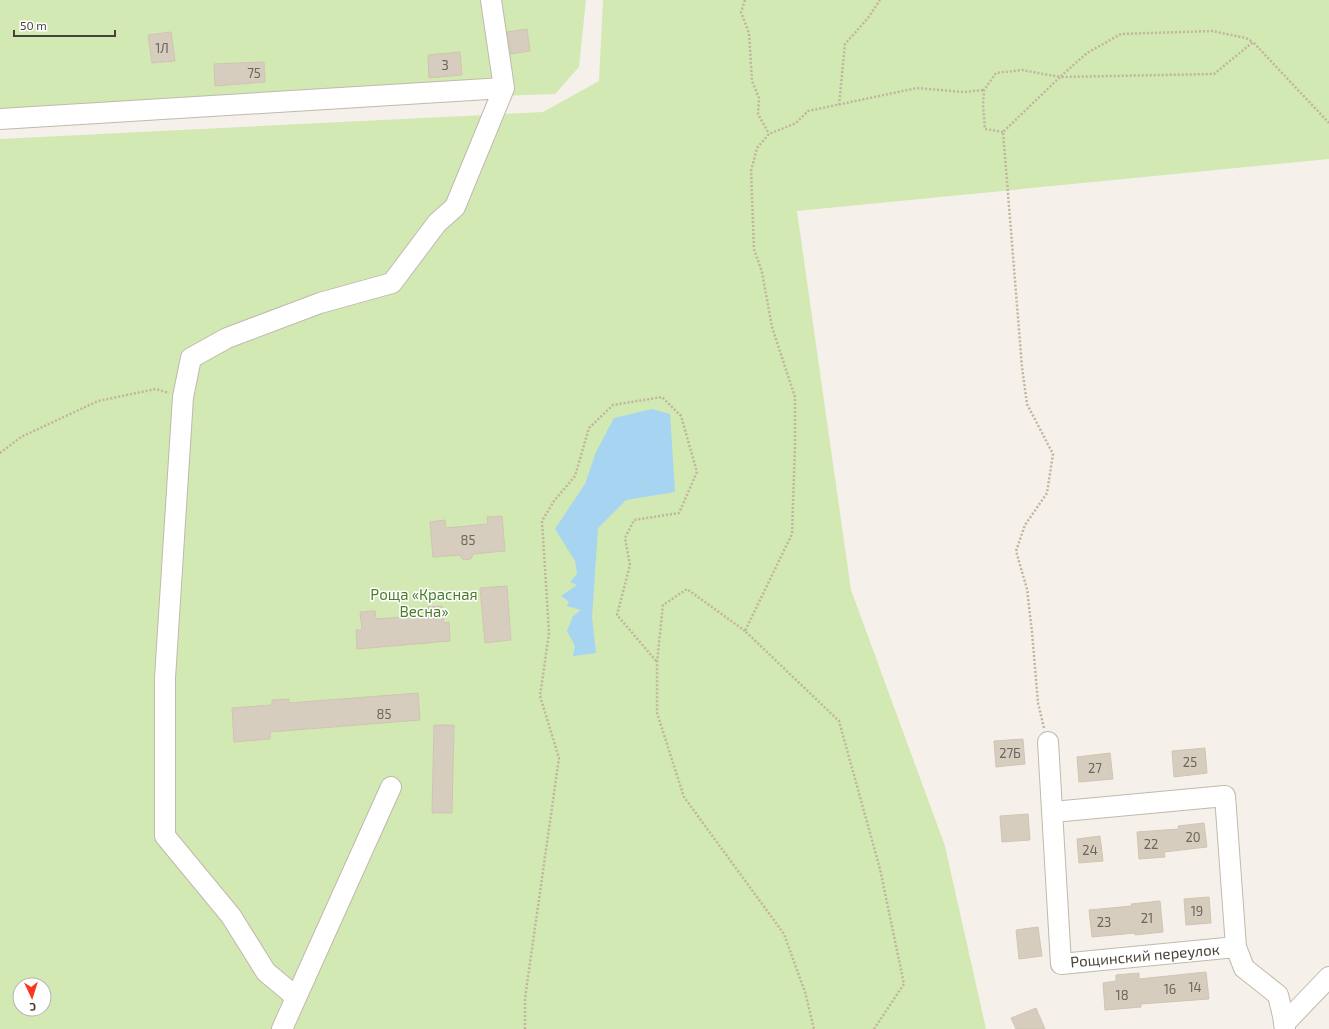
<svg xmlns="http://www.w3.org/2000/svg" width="1329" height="1029" font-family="'Exo 2',sans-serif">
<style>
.green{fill:#d2e9b3;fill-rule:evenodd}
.water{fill:#a7d4f1}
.building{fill:#d7cdbf;stroke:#d1c4b2}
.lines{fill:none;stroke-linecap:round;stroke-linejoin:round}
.minor-casing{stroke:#c0b9ac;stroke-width:22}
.path{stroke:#c2b49d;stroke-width:2.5;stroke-dasharray:2 2;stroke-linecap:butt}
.minor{stroke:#fff;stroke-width:20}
.labels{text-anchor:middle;stroke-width:3;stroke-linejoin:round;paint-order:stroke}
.number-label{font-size:13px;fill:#6c655a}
.park-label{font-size:15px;fill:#4b7c2a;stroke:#fff}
.street-label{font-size:15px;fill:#494238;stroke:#fff}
</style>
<rect width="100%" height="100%" fill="#f5f1ea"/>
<path class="green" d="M0,0H586L579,67L555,94L0,116Z
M603,0H1329V159L797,211L851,590L945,846L986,1029H0V139L543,112L599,81ZM20,985H44V1009H20Z"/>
<path class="water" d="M652,409L670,414L675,492L626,500L598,528L592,617L596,653L573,656L575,646L567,631L573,616L581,610L567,606L569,602L561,596L577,585L570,582L577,574L575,561L555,529L585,484L596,452L614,418Z"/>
<path class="building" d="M527,29L530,51L511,54L507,32Z
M171,32L175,61L152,63L148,35Z
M460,52L462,75L429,78L428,55Z
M264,62L265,82L215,86L214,64Z
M502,516L505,551L473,554L471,559L463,560L460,555L433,557L430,522L445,520L446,528L488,524L487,517Z
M507,586L511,640L485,643L480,588Z
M442,606L444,623L449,622L450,641L357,649L356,630H362L360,612L375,611L376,619L427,615V607Z
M418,693L420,720L270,732V739L234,742L232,708L272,705V700L289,699V703Z
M434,725H454L452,813H432Z
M1023,739L1025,764L996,767L994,741Z
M1205,748L1207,773L1174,777L1172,751Z
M1110,753L1113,779L1079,782L1077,757Z
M1028,814L1030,840L1002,842L1000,816Z
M1204,823L1207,847L1164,852L1165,857L1139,859L1137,832L1179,829L1178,826Z
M1100,836L1103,861L1079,863L1077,839Z
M1209,897L1211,923L1186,925L1184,899Z
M1160,901L1163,932L1135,935V933L1092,937L1089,910L1132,906L1131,904Z
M1038,927L1042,956L1019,959L1016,930Z
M1206,972L1209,999L1141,1004V1007L1105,1010L1103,983L1116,981V975L1139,973V979Z
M1036,1008L1045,1029H1016L1011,1018Z"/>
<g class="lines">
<g class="minor-casing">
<path id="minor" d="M491,0L504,88
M0,119L504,88
M1048,742L1061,964L1236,947
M1053,812L1225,796L1236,947L1244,968L1278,995L1283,1016L1285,1029
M296,997L266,972L231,916L165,836V678L183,397L191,358L227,338L320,303L392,283L437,223L455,207L504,88
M1284,1024L1329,977
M282,1029L391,787"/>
</g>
<path class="path" d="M745,0L741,12L749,33L752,81L759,98L758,114L769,134
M839,105L845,44L868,18L880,0
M1003,132L985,129L983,105L984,90L996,73L1022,70L1060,77L1087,53L1121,34L1212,31L1246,38L1253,42
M0,453L21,437L98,401L156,389L169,393
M745,631L687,589L663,605L657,662V713L684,797L784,934L805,992L814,1029
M1044,728L1038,703L1032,632L1027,589L1016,551L1025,525L1047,493L1053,454L1027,404L1022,367L1003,132L1060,77L1214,74L1253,42L1329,123
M525,1029V998L559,758L540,696L549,633L542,521L554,501L575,476L589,428L613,405L662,397L681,416L697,472L679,513L634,520L625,538L630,565L617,615L657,662
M874,1029L904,984L880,869L839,721L745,631L792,534L795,445V397L772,327L762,272L754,249L751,171L757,148L769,134L796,123L808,111L917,88L963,92L984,90"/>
<use href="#minor" class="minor"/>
</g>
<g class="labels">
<g class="number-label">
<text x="162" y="53">1Л</text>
<text x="445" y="70">3</text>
<text x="254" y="78">75</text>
<text x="468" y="545">85</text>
<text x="384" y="719">85</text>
<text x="1010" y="758">27Б</text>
<text x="1190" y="767">25</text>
<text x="1095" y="773">27</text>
<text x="1193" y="842">20</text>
<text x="1151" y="849">22</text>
<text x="1090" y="855">24</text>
<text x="1197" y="916">19</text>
<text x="1147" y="923">21</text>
<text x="1104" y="927">23</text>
<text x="1195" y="992">14</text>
<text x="1170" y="994">16</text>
<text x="1122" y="1000">18</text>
</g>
<g class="park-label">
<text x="424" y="600">Роща «Красная<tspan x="424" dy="17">Весна»</tspan></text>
</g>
<g class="street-label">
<text transform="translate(1145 956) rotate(-5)" y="5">Рощинский переулок</text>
</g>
</g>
<g transform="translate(32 997) rotate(176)"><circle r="19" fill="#ffffff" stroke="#b6b3af"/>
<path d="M0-3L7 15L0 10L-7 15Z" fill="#fa371c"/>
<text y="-6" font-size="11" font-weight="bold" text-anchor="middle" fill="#494238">С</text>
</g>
<path d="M14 30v6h101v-6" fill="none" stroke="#494238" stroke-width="2"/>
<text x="20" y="30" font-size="12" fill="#494238" stroke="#ffffff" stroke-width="3" paint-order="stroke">50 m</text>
</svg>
